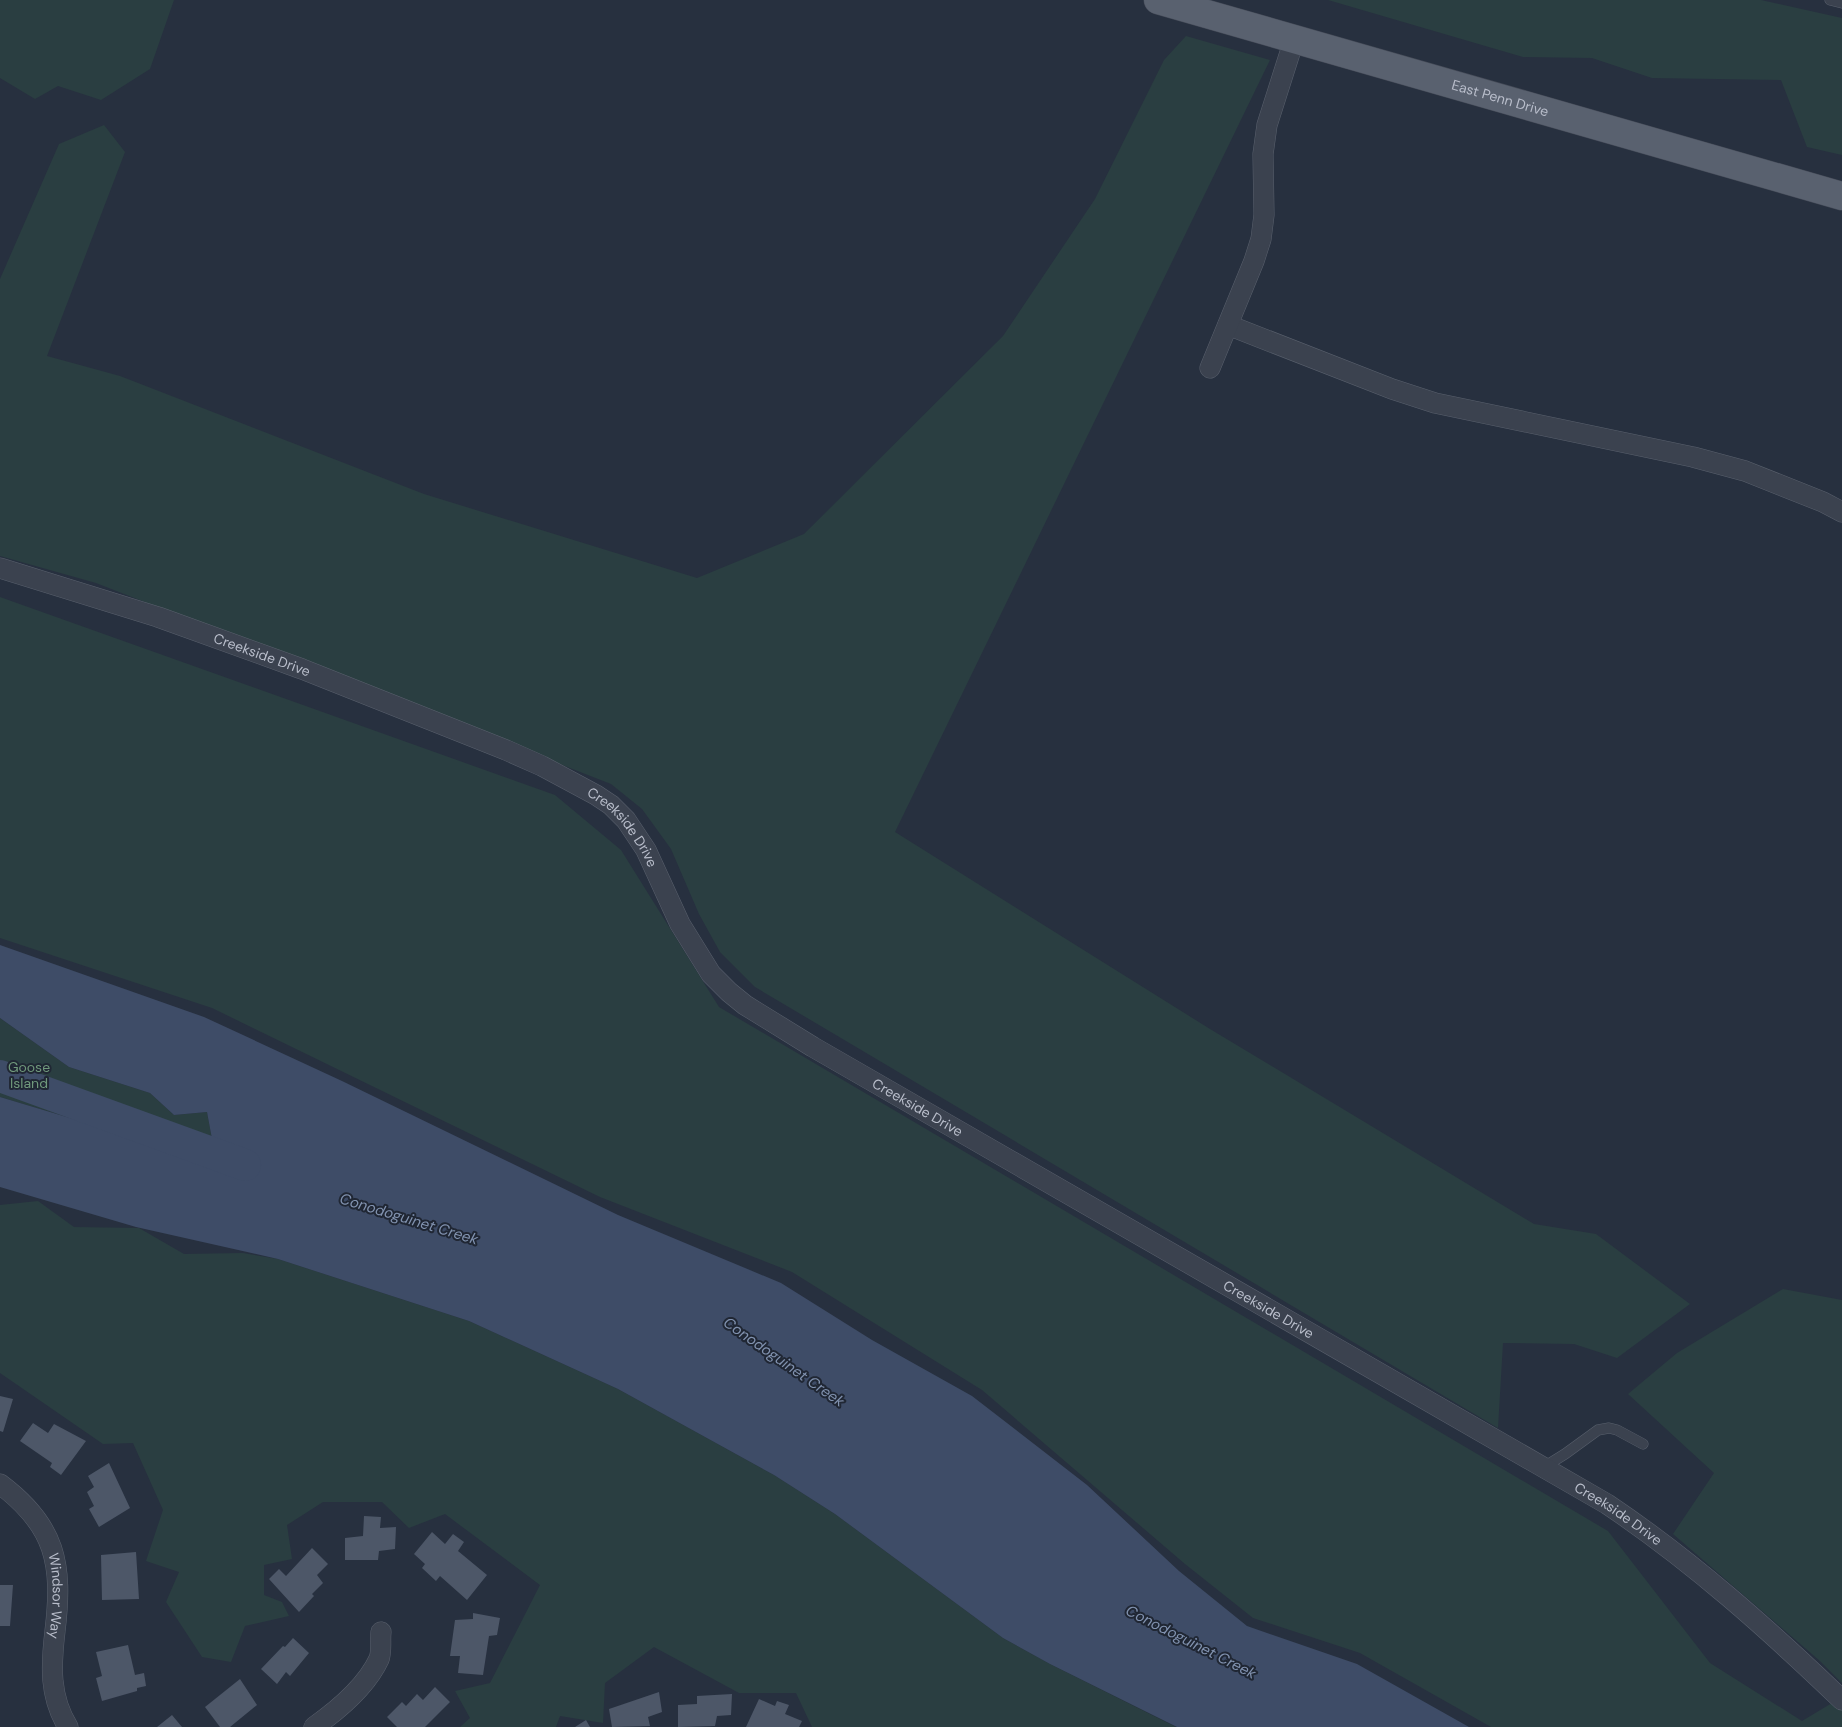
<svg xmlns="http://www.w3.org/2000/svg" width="1842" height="1727" font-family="'DM Sans',sans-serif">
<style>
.green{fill:#2a3e41}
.water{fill:#3e4c67}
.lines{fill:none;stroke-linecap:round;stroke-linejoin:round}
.river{stroke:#3e4c67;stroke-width:32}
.building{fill:#4d5768}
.lane-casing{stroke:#59606d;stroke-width:11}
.street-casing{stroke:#59606d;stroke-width:21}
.primary-casing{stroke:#454b58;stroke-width:29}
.lane{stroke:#3b424f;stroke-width:10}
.street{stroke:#3b424f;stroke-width:20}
.primary{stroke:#59616f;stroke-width:28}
.labels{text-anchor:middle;stroke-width:4;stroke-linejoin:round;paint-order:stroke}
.street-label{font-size:14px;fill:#b8bdca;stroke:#202734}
.park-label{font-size:14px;fill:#70997c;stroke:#202734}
.water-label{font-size:15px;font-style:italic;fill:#8192af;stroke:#202734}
</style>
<rect width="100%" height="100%" fill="#27303f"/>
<path class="green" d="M0,0H174L150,69L101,100L58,86L35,99L0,78Z
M1328,0H1761L1842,18V155L1807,147L1781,80L1652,78L1592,58L1523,57Z
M1186,36L1270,60L895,832L1210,1029L1534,1224L1596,1234L1690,1304L1617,1358L1574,1344L1503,1343L1498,1428L755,987L720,952L699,914L671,849L642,809L611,784L96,583L0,556V279L59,144L104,125L125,152L47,356L120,376L424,494L697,578L804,534L1003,336L1095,199L1164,60Z
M0,597L555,795L621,850L719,1007L1608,1531L1710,1663L1802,1721L1842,1697V1727H1491L1360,1653L1253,1618L1185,1564L982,1390L792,1272L600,1197L212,1008L0,938Z
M0,1018L69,1067L150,1093L174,1115L207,1112L212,1139L197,1156L0,1097Z
M38,1201L74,1227L139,1228L184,1254L243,1253L278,1259L469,1321L618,1389L774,1475L835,1514L1003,1638L1050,1664L1176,1727H812L796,1693H739L654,1647L605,1683L603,1723L560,1716L556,1727H460L470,1718L455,1691L490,1683L540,1585L445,1514L409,1528L382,1502H323L287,1525L292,1559L264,1565V1595L282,1602L289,1616L245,1626L231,1662L202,1657L166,1602L179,1572L146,1561L163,1510L133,1443L103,1444L0,1373V1205Z
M1783,1289L1842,1300V1683L1820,1661L1673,1534L1714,1473L1628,1394L1677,1353Z"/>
<path class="water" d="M0,945L204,1017L342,1081L618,1215L781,1283L872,1340L972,1396L1087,1485L1179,1571L1247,1626L1357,1664L1469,1727H1177L1050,1664L1003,1638L835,1514L774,1475L618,1389L469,1321L278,1259L136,1227L0,1187V1097L197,1156L212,1139L207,1112L174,1115L150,1093L69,1067L0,1018Z"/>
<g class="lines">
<path class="river" d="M0,1076L245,1165"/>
</g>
<path class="building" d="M0,1396L13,1399L3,1432L0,1431Z
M33,1423L48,1433L54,1424L86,1441L61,1475L50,1467L52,1463L20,1441Z
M109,1463L130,1508L99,1527L89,1509L94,1506L87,1492L94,1487L88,1476Z
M364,1516L381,1517L380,1528L396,1527L395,1549L379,1551L378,1560H345V1538L363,1536Z
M432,1532L445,1544L453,1534L464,1542L458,1551L487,1575L467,1600L440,1576L436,1581L422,1568L425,1564L414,1554Z
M312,1548L328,1564L317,1575L323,1583L312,1594L314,1596L299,1612L269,1579L279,1569L286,1576Z
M136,1552L139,1599L102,1600L101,1555Z
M0,1585H13L10,1626H0Z
M473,1613L500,1618L497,1635L489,1636L483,1675L458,1673L460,1656H450L455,1620L473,1619Z
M293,1638L309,1653L290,1676L286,1672L277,1684L261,1669L283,1646L285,1647Z
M128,1645L135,1675L144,1673L146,1686L137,1688V1691L102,1701L96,1678L102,1676L96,1652Z
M240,1679L257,1705L230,1727H220L205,1707Z
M435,1687L450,1702L425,1727H397L387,1717L402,1702L406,1706L417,1694L423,1700Z
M659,1692L662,1712L648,1717L650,1726L612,1727L609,1709Z
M732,1694L731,1715L717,1716L715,1726L678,1727V1705L697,1704V1696Z
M759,1699L775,1706L777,1701L789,1705L785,1714L802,1721L799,1727H746Z
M172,1715L182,1727H157Z
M586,1720L590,1727H575Z"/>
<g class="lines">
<g class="lane-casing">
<path id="lane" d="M1830,0L1842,3
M1544,1467L1565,1454L1598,1430L1609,1428L1617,1430L1643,1444"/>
</g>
<g class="street-casing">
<g id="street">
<path d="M1228,325L1392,389L1435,403L1693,457L1745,471L1823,502L1842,512"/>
<path d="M1210,368L1254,261L1261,239L1264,215L1263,154L1267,125L1294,40"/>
<path id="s1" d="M0,568L158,617L302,669L506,750L542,766L596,795L611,805L626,820L646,850L680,924L711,974L729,992L745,1005L813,1047L1607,1504C1692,1561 1768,1629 1842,1700"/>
<path id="s2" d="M0,1484C56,1526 63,1564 55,1631C51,1665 49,1696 68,1727"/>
<path d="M314,1727C338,1710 366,1687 379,1659C382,1652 380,1640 381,1632"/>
</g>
</g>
<g class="primary-casing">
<g id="primary">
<path id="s3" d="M1158,0L1842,196"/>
</g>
</g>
<use href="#lane" class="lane"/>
<use href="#street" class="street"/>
<use href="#primary" class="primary"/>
</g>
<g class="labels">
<g class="street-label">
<text dy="5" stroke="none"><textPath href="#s3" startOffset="356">East Penn Drive</textPath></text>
<text dy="5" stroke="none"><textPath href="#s1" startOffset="276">Creekside Drive</textPath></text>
<text dy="5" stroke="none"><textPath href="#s1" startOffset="681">Creekside Drive</textPath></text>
<text dy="5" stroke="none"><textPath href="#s1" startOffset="1101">Creekside Drive</textPath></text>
<text dy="5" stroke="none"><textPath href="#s1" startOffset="1506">Creekside Drive</textPath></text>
<text dy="5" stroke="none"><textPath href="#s1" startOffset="1911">Creekside Drive</textPath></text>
<text dy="5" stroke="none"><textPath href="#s2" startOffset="132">Windsor Way</textPath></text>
</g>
<g class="park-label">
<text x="29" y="1072">Goose<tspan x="29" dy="16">Island</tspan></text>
</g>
<g class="water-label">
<text transform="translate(409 1219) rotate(17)" y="5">Conodoguinet Creek</text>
<text transform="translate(784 1362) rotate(35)" y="5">Conodoguinet Creek</text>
<text transform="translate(1191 1642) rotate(27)" y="5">Conodoguinet Creek</text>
</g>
</g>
</svg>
